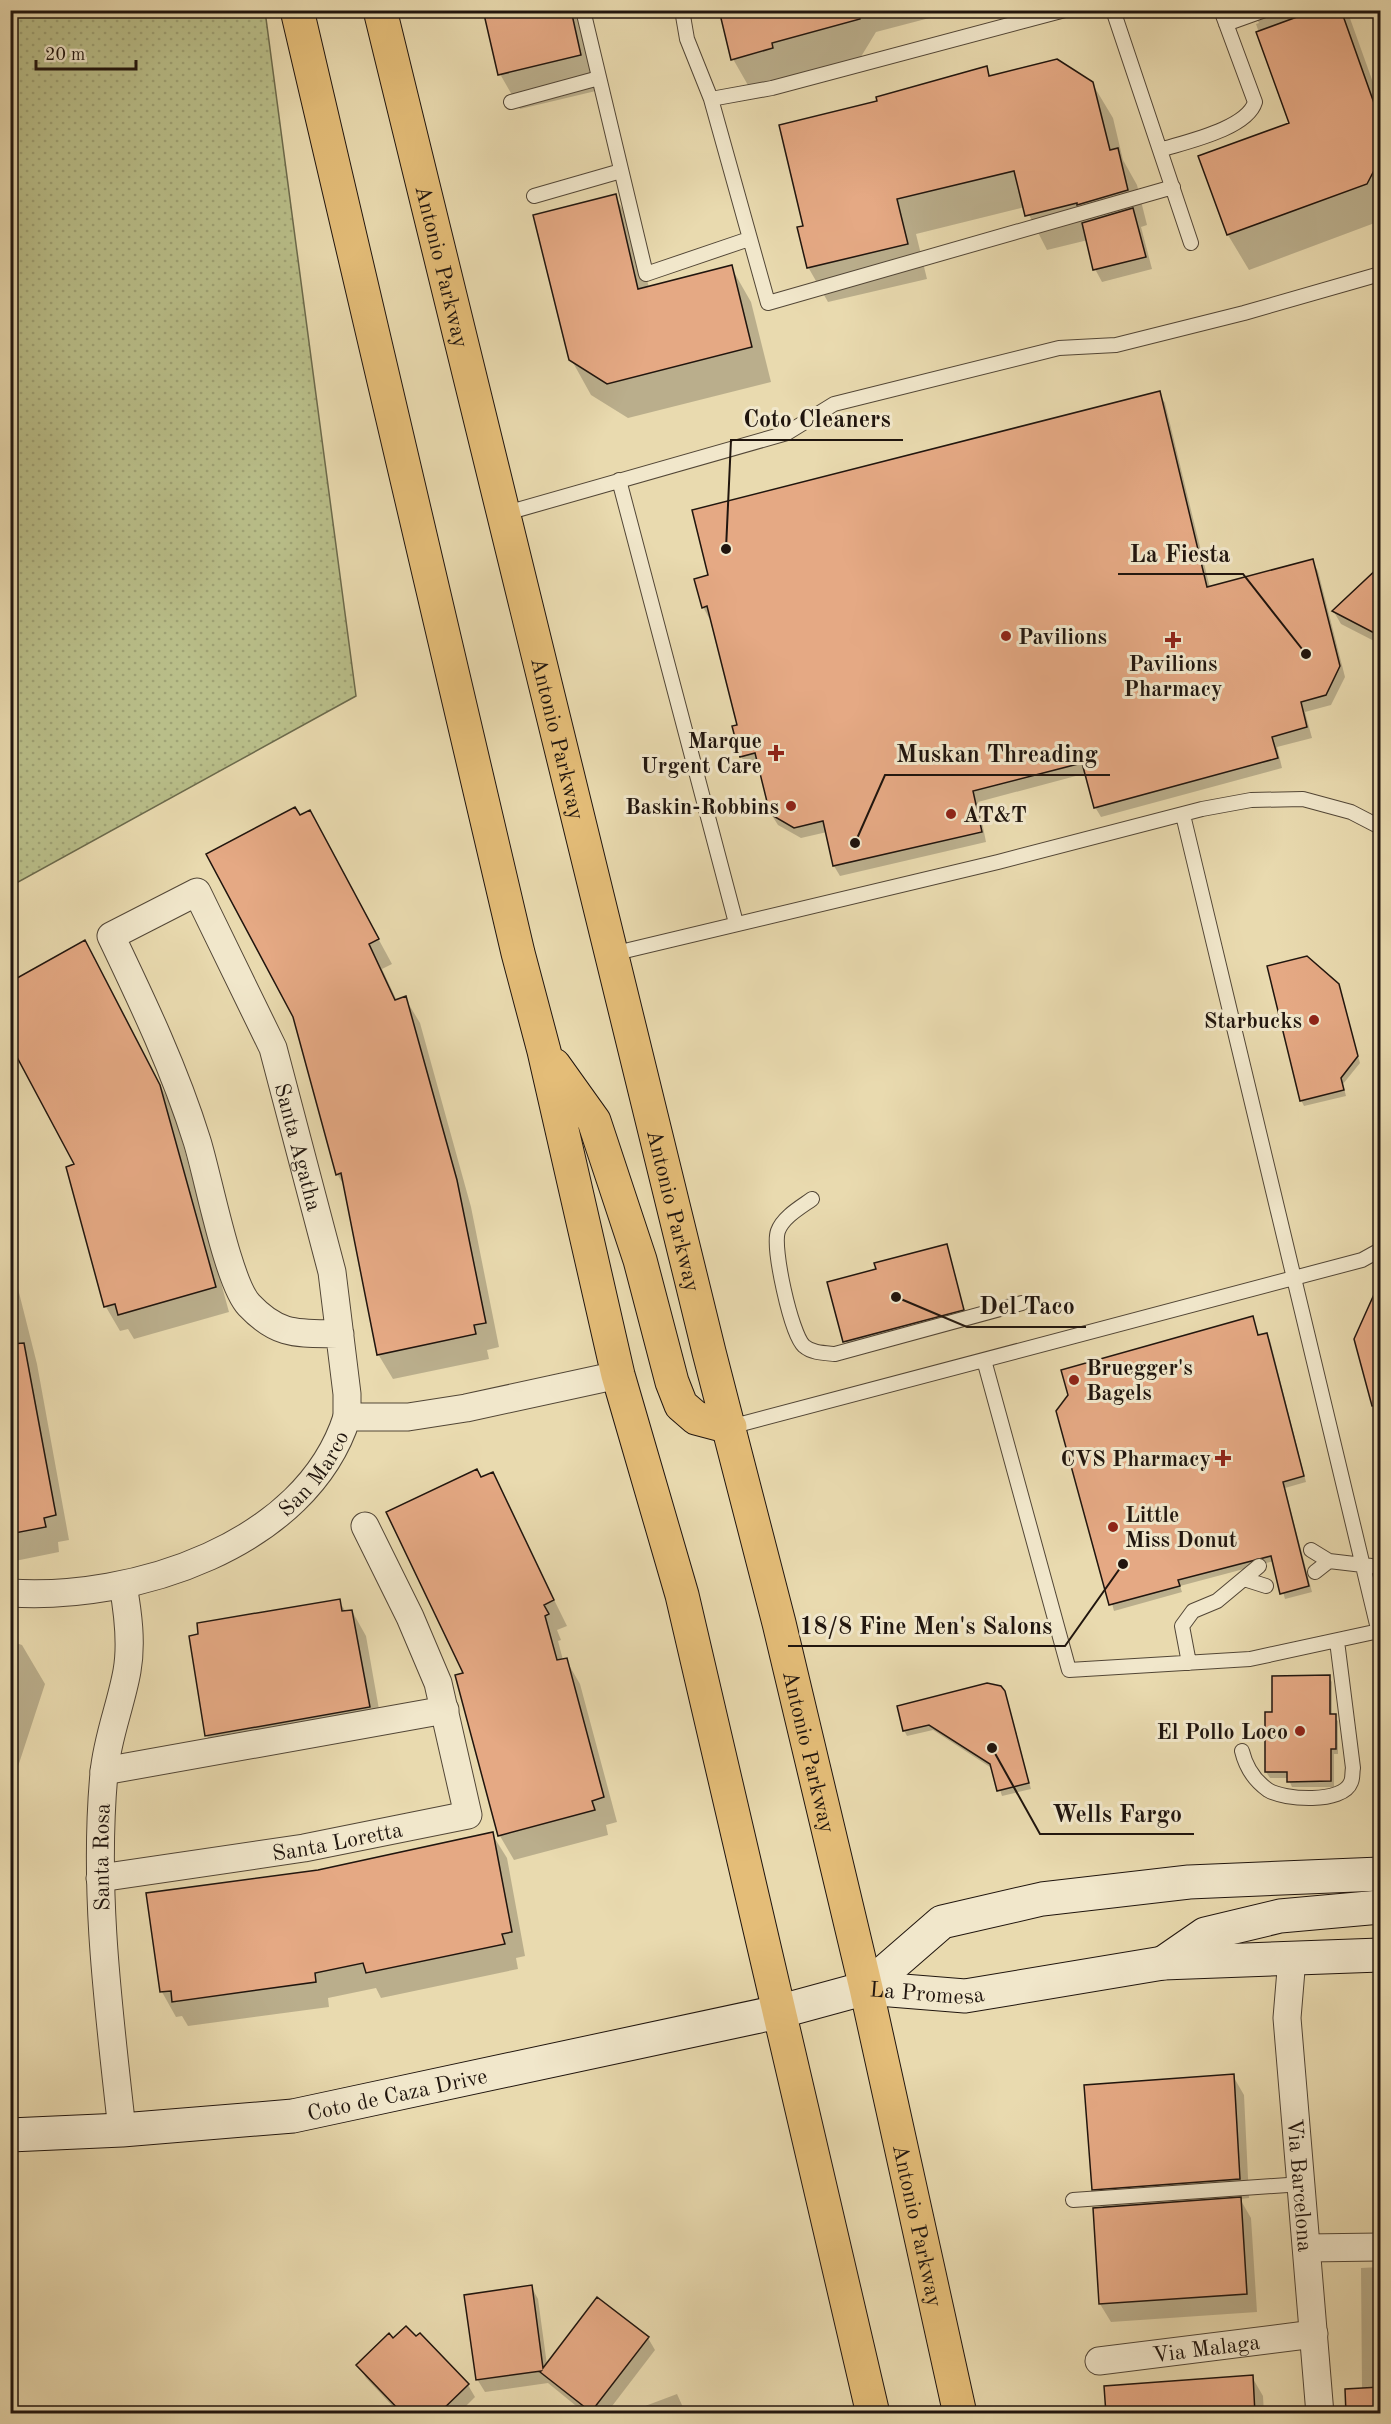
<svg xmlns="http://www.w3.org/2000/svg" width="1391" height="2424" font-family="'Old Standard TT',serif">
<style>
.grass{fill:url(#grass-dots);stroke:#6c6a4c;stroke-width:1.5}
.shadow{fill:#0003}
.building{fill:#e5a984;stroke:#20150e;stroke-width:1.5}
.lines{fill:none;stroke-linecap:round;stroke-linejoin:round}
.lane-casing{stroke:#524636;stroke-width:16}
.street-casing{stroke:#524636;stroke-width:29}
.secondary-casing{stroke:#20150e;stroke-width:35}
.primary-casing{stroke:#20150e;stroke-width:35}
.lane{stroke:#f1e7cb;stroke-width:14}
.street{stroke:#f1e7cb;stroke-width:27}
.secondary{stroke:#f1e7cb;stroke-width:33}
.primary{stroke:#e4bd78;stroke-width:33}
.poi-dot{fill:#8f2418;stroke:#f1e7cb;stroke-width:2}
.labels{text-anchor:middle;stroke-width:6;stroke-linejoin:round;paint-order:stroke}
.street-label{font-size:22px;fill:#20150e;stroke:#f1e7cb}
.poi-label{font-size:22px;font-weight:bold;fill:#20150e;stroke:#f1e7cb;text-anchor:end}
.leader{fill:none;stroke:#20150e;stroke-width:2}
.callout-dot{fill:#20150e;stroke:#f1e7cb;stroke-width:2}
.callout-label{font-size:24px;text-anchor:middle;font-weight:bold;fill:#20150e;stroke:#f1e7cb;stroke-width:6;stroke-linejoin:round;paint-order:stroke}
</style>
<defs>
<pattern id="grass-dots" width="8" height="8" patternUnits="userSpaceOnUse" patternTransform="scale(1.5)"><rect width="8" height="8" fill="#b9be89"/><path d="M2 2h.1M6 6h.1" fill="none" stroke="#9fa275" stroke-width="1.8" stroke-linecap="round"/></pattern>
</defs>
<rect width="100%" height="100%" fill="#e9daaf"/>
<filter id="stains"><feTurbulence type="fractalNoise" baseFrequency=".00333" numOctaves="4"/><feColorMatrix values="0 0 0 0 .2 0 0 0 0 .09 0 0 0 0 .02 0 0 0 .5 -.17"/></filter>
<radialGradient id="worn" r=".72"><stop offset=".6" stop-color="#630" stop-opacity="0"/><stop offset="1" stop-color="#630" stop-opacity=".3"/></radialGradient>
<path class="grass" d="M11,10L265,11L356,696L11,886Z"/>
<path class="shadow" d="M484,10H581L600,90L520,109L500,74Z
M720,10H960L876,32L859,60L753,94L733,59Z
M1252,10H1347L1380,102V221L1249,270L1228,235L1200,156L1291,123L1256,24L1259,23Z
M986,68L991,77L1092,83L1113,118L1123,160L1137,185L1147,225L1141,227L1152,269L1102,282L1095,269L1088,240L1047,250L1025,207L916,234L927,279L828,302L808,267L804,227L879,102Z
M615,196L635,231L649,288L731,267L751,302L771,382L628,418L591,395L571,359Z
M1159,393L1165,403L1210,588L1312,561L1318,571L1345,677L1331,705L1305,712L1312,738L1277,747L1282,768L1101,817L1095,807L1087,773L978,802L986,842L840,876L834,866L827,832L801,838L778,825L771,814L759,764L747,767L741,756L739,726L711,617L709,618L703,607Z
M1380,568V644L1341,624L1334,612Z
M299,817L323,837L392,964L382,969L397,1001L405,998L420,1023L471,1207L499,1347L487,1350L489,1359L393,1379L378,1354L345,1187L337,1174Z
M98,967L174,1111L229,1312L134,1339L128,1329L120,1331L106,1307L68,1168L76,1165Z
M1338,985L1360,1063L1343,1084L1346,1096L1304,1106L1301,1100Z
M946,1245L966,1315L848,1348L829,1283L877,1270Z
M10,1257L37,1364L69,1540L58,1542L59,1552L10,1562Z
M1380,1317V1428L1355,1340L1364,1321Z
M1252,1318L1259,1336L1266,1334L1270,1340L1306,1482L1285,1488L1312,1592L1285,1599L1274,1561L1180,1586L1182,1592L1114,1611L1058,1411Z
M492,1474L567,1626L557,1630L561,1640L558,1641L563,1660H566L580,1684L617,1822L606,1825L608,1835L514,1860L500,1836L465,1674L481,1479Z
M339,1601L346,1612L352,1611L366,1636L383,1732L221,1761L207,1736L191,1637Z
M10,1641L22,1645L45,1684L10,1791Z
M1329,1677L1332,1682V1715L1338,1721V1754H1334V1787H1292L1288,1778H1270L1266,1772L1274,1714Z
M1004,1692L1031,1789L1002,1796L993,1769L933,1730L907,1736L904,1730Z
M492,1834L507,1858L525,1956L516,1958L518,1969L381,1998L376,1988L328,1998L329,2007L188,2026L182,2016L176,2017L162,1992L318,1871Z
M1379,2047H1380V2196V2195Z
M1233,2076L1244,2095L1249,2198L1240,2199L1251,2218L1257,2312L1111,2322L1100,2304L1104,2208L1093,2189Z
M1380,2267V2414H1348L1362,2389L1361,2268Z
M531,2286L538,2299L547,2365L648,2338L655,2350L606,2414H586L548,2383L485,2392L477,2379Z
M393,2340L468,2385L475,2397L458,2414H400L366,2378L358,2365Z
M1252,2377L1263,2396L1264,2414H1107Z
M677,2394L686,2414H624Z"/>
<path class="building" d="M483,10H571L581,55L498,75Z
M719,10H859L860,19L772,43L773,48L731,60Z
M1316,10H1341L1380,120V159L1367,184L1227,235L1198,156L1289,123L1256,32Z
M1057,59L1093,82L1110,150L1118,148L1128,190L1077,205V203L1025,216L1014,171L897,199L908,244L807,268L797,227L803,226L779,125L877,101L876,97L987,66L989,76Z
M616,194L638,289L732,265L752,347L607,384L569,360L533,215Z
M1133,208L1146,257L1093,270L1082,223Z
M1160,391L1207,587L1313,559L1340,666L1326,695L1301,702L1307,727L1272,737L1278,758L1094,808L1082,763L973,791L982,832L833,866L823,821L794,828L770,814L755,753L740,757L732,726L737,725L707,606L702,608L694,579L708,575L692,510Z
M1380,566V636L1332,611Z
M295,807L300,815L310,810L379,939L369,944L395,1000L406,996L457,1180L486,1323L474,1325L476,1334L377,1355L341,1173L336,1175L293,1017L206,854Z
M85,940L160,1085L216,1287L118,1315L115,1304L104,1307L66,1167L74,1164L10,1044V982Z
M1307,956L1339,984L1358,1056L1341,1078L1344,1090L1300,1101L1267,966Z
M947,1244L964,1310L843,1342L827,1282L876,1269L874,1263Z
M1380,1281V1405L1372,1406L1354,1339Z
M1253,1316L1258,1335L1267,1333L1304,1476L1283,1482L1309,1586L1280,1594L1271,1556L1178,1580L1180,1586L1109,1605L1056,1411L1068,1395L1061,1370Z
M24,1343L56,1515L44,1518L46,1527L15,1533L10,1512V1344Z
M477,1469L481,1477L493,1472L554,1600L544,1605L549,1614L545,1616L557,1660L567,1658L604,1797L592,1801L595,1810L498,1836L455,1675L463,1673L386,1512Z
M340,1599L342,1611L352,1610L370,1707L205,1736L189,1636L198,1634L197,1623Z
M1330,1675V1714H1336V1749H1331V1781L1287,1782V1772H1265V1712H1272V1676Z
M987,1683L1001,1686L1005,1691L1029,1783L997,1791L990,1764L929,1725L903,1731L897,1706Z
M493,1832L512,1932L502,1934L505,1944L366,1973L363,1963L315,1973L316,1982L172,2002L171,1991L160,1992L146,1893L318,1870Z
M1234,2074L1240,2179L1092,2190L1084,2085Z
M1241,2197L1247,2294L1099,2304L1093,2208Z
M532,2285L543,2368L597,2297L649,2337L591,2412L540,2372L541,2371L476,2380L464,2295Z
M406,2326L416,2336L420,2333L469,2384L438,2414H403L356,2365L389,2333L393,2338Z
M1253,2375L1255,2414H1106L1104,2386Z
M1380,2387V2414H1346L1345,2389Z"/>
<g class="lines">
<g class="lane-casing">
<path id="lane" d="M583,10L646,274L749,239
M682,10L687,39L711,99L768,303L1173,187
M1113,10L1191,243
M1226,24L1265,10
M711,99L772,88L1065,10
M511,102L599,78
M1160,150C1185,142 1247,129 1255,102L1221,10
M534,196L621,171
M619,480L736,923
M503,514L787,433L834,404L1059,348L1116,345L1244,313L1380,274
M1183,815L1380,1637
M612,954L998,862L1202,809L1251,800L1303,799L1351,812L1380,827
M812,1199C801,1207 783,1217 778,1231C772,1247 791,1334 804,1346C812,1353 824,1353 835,1354L1022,1303
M984,1360L1069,1670L1250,1659L1379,1631
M730,1427L1362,1260L1380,1250
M1311,1550L1329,1561L1380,1567
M1315,1572L1329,1561
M1244,1579L1266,1586
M1189,1663L1182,1626L1193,1611L1217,1601L1259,1566
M1242,1751C1246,1768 1254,1780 1268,1790C1284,1800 1343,1804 1351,1782C1353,1778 1352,1772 1353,1768L1337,1641
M1073,2200L1302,2184"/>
</g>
<g class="street-casing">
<g id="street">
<path id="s1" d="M340,1334C299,1333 279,1337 249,1305C228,1283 208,1176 197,1141C175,1070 143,1003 111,936L197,892L273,1048L332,1272L347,1394V1417"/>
<path id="s2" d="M10,1593C133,1601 306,1546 347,1417H408L466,1408L618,1375"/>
<path d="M104,1771L445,1710"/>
<path id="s3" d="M100,1878L304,1848L468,1815L438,1683L410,1617L365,1526"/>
<path id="s4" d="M1292,1958L1287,2018L1320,2414"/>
<path id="s5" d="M122,2130C109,2011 93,1893 104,1773C107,1738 121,1705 127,1671C132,1643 128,1613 123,1585"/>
<path d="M1307,2248L1380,2247"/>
<path id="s6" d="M1099,2361L1314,2334"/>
</g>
</g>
<g class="secondary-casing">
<g id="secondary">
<path d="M1163,1963L1205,1934L1280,1916L1380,1907"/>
<path d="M866,1988L942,1922L1042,1899L1189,1882L1380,1874"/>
<path id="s7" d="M10,2135L122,2130L293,2116L778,2012L866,1988L965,1996L1163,1963L1380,1955"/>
</g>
</g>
<g class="primary-casing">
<g id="primary">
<path d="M297,10L518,953L544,1051L618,1375L682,1595L873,2414"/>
<path id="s8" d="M380,10L709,1352L779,1623L866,1988L960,2414"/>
<path d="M554,1065L594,1121L640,1260L672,1382L681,1405L696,1418L730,1427"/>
</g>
</g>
<use href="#lane" class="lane"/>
<use href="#street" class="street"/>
<use href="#secondary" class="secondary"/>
<use href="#primary" class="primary"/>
</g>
<g class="poi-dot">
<circle cx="1006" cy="636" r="6"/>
<path d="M1170 631h6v6h6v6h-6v6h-6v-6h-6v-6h6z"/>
<path d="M773 744h6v6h6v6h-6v6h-6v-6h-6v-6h6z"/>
<circle cx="791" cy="806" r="6"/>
<circle cx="951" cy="814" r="6"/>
<circle cx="1314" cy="1020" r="6"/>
<circle cx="1074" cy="1380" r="6"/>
<path d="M1220 1449h6v6h6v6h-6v6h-6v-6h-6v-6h6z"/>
<circle cx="1113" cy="1527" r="6"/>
<circle cx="1300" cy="1731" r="6"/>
</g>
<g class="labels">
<g class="street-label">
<text dy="8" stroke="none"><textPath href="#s8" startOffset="264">Antonio Parkway</textPath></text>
<text dy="8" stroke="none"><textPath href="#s8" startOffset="750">Antonio Parkway</textPath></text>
<text dy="8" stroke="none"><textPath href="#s1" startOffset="867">Santa Agatha</textPath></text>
<text dy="8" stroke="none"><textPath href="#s8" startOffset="1236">Antonio Parkway</textPath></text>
<text dy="8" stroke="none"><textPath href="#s2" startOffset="340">San Marco</textPath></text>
<text dy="8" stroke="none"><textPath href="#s8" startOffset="1794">Antonio Parkway</textPath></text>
<text dy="8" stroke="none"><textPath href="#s3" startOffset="240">Santa Loretta</textPath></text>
<text dy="8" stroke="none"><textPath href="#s5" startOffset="274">Santa Rosa</textPath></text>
<text dy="8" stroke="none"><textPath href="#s7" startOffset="932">La Promesa</textPath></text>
<text dy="8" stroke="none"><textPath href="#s7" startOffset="390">Coto de Caza Drive</textPath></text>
<text dy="8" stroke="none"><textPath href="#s4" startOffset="228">Via Barcelona</textPath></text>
<text dy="8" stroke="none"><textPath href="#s8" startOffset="2280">Antonio Parkway</textPath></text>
<text dy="8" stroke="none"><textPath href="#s6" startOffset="108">Via Malaga</textPath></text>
</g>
<g class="poi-label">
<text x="1018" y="644" text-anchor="start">Pavilions</text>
<text x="1173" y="671" text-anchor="middle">Pavilions<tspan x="1173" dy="25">Pharmacy</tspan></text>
<text x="762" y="748">Marque<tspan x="762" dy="25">Urgent Care</tspan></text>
<text x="779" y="814">Baskin-Robbins</text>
<text x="963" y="822" text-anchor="start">AT&amp;T</text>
<text x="1302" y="1028">Starbucks</text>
<text x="1086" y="1375" text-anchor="start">Bruegger's<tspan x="1086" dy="25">Bagels</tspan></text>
<text x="1211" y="1466">CVS Pharmacy</text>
<text x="1125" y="1522" text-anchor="start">Little<tspan x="1125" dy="25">Miss Donut</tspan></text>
<text x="1288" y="1739">El Pollo Loco</text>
</g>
</g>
<path class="leader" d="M726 549L731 440H903M1306 654L1243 574H1118M855 843L885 775H1110M896 1297L967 1327H1086M1123 1564L1065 1646H788M992 1748L1040 1834H1194"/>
<g class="callout-dot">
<circle cx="726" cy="549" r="6"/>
<circle cx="1306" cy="654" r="6"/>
<circle cx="855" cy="843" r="6"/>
<circle cx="896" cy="1297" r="6"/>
<circle cx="1123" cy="1564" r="6"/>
<circle cx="992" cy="1748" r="6"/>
</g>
<g class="callout-label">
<text x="817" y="427">Coto Cleaners</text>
<text x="1180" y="562">La Fiesta</text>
<text x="997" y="762">Muskan Threading</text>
<text x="1027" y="1314">Del Taco</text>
<text x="926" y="1634">18/8 Fine Men's Salons</text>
<text x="1117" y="1822">Wells Fargo</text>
</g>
<rect width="1391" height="2424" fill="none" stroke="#e9daaf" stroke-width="36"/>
<rect x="12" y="12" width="1367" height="2400" fill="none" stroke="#20150e" stroke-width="3"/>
<rect x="18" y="18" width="1355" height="2388" fill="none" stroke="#20150e" stroke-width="1.5"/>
<path d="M36 60v9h100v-9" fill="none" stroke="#20150e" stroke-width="3"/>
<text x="45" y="60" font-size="18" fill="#20150e" stroke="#f1e7cb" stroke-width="4.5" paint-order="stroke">20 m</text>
<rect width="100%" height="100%" filter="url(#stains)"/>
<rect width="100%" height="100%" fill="url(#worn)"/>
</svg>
